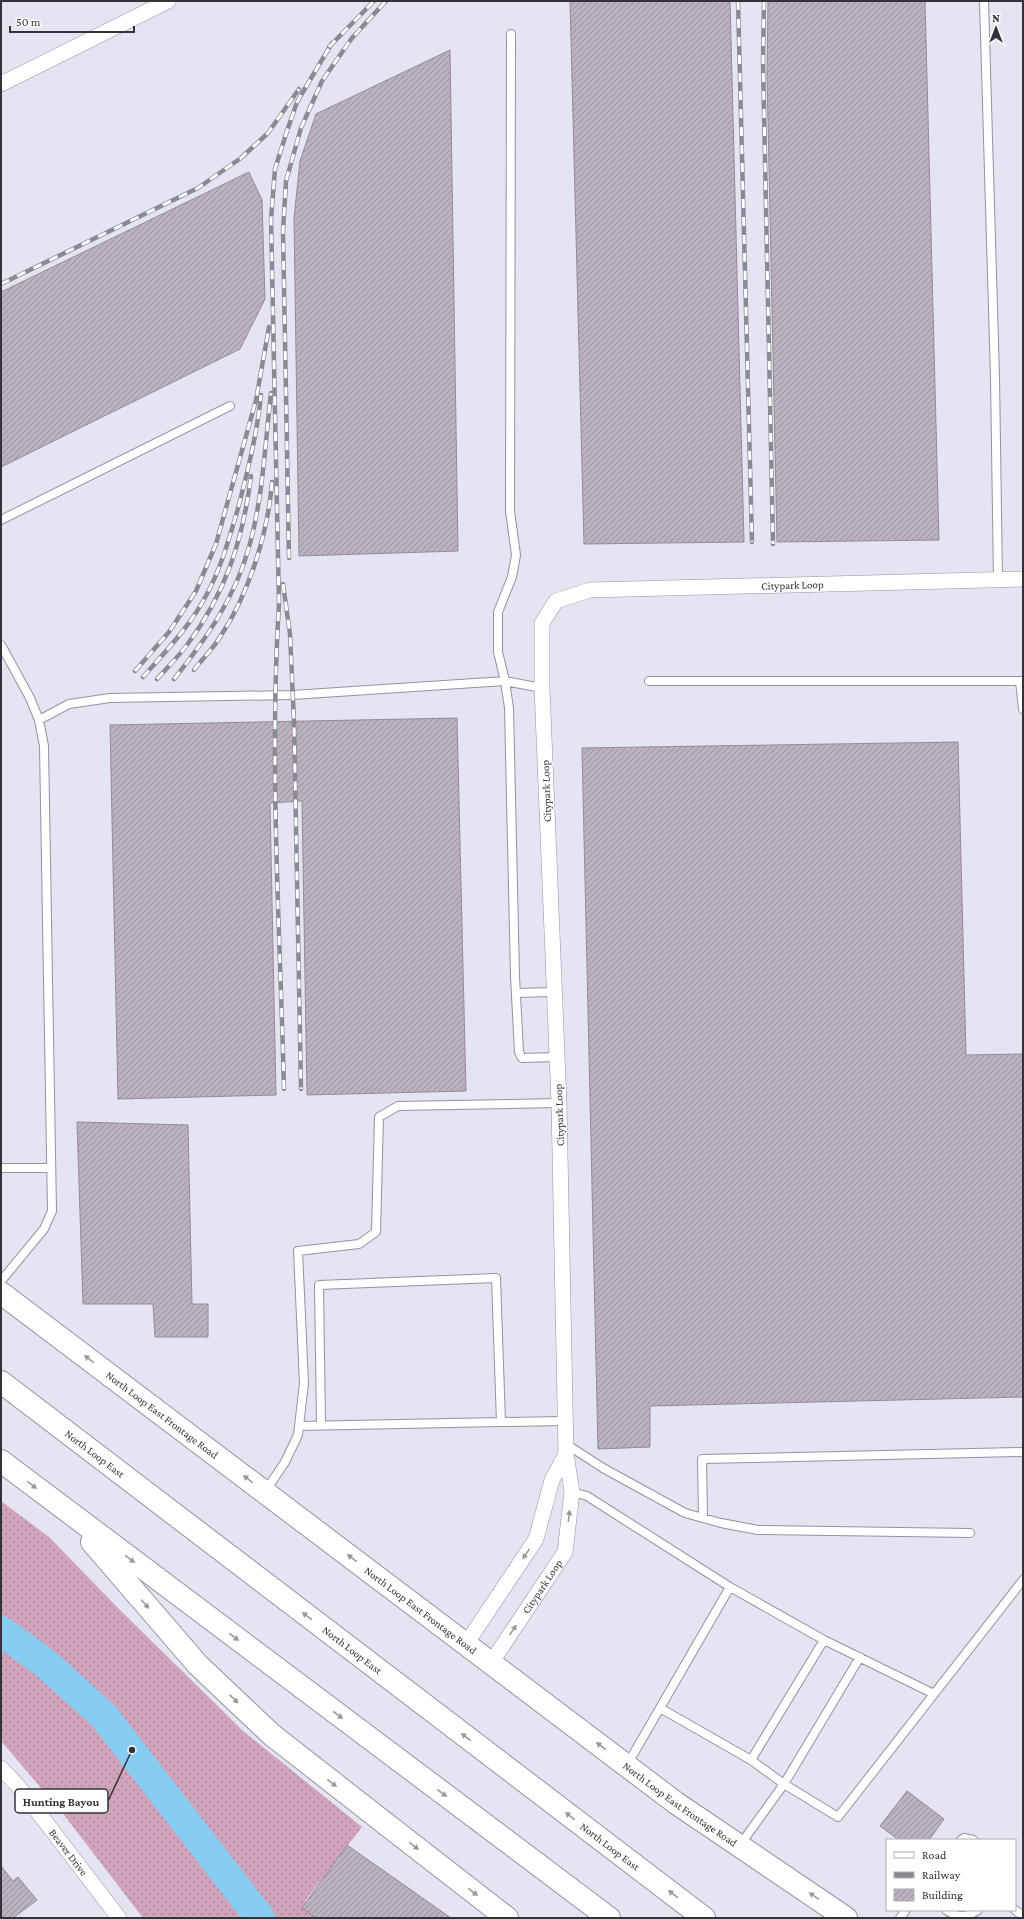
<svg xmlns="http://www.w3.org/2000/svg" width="1024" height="1919" font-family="'Crimson Pro',serif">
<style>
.grass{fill:url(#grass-dots)}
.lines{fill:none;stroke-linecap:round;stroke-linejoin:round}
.river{stroke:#87cdf1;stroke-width:30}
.building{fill:url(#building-hatch);stroke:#948b98}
.lane-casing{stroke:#9392a0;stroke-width:10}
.street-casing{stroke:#9392a0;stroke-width:16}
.secondary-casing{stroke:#9392a0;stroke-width:24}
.highway-casing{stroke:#9392a0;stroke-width:24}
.lane{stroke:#fff;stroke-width:8}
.street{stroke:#fff;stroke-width:15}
.secondary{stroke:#fff;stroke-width:22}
.highway{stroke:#fff;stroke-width:22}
.rail-casing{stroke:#8b8a94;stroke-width:4.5}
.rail{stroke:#fff;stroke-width:3;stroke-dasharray:9;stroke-linecap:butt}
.oneway{fill:#99989c}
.labels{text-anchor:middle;stroke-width:3;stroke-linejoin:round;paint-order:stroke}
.street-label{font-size:11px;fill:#333238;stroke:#fff}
.leader{fill:none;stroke:#333238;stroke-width:1.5}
.callout-dot{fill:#333238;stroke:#fff;stroke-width:1.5}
.callout{fill:#fff;stroke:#333238;stroke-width:1.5}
.callout-label{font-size:12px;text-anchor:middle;font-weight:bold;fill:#333238}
</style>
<defs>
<pattern id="grass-dots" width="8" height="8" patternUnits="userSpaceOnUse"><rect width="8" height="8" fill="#d1a4bc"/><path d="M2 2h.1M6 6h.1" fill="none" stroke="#aa869a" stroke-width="1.8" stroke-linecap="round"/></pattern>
<pattern id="building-hatch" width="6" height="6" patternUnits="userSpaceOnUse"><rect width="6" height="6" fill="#bcb2bf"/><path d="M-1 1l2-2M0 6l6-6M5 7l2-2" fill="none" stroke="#99919c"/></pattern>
</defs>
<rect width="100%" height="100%" fill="#e5e4f3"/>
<path class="grass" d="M1,1501L49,1537L117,1607L243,1731L362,1827L305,1901L325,1918H143L64,1815L1,1741Z"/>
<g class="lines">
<path class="river" d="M1,1631L45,1663L103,1715L260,1918"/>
</g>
<path class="building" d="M570,1H730L744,542L584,544Z
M768,1H925L939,540L777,542L767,74Z
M450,50L458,551L299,556L294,218L300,161L316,114Z
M249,172L262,200L265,299L240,349L1,467V292Z
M457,718L466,1091L307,1095L302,801L270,803L276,1095L118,1099L110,725Z
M958,742L966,1055L1023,1054V1397L650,1406V1447L598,1449L582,748Z
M77,1122L188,1125L192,1304H208V1337H155L153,1304H83Z
M907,1791L944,1819L929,1840H899L880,1826Z
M347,1845L451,1918H316L302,1908Z
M1,1866L13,1881L18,1877L37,1900L13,1918H1Z"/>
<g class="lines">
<g class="lane-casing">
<path id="lane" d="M984,1L995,377L998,580
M511,34L510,511L516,555L512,577L498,612V652L505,681L542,688
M1,520L230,406
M1,645L30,698L39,720L44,746L52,1211L44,1229L1,1281
M649,681H1023
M1020,681L1023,709
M39,720L69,704L110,698L292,695L505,681L509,708L515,976L519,1052L522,1058L557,1057
M516,993L554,992
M1,1168H51
M501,1422L565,1421
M299,1426L501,1422L496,1278L319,1285L321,1425
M566,1444L603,1468L685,1513L721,1523L758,1530L970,1533
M265,1492L285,1462L298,1435L304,1383L298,1251L359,1244L376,1232L379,1117L398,1106L559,1103
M572,1492L587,1496L730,1587L627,1765
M703,1518L702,1459L1023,1452
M824,1640L934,1694
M660,1708L751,1760L824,1640L730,1587
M751,1760L784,1784L860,1657
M961,1840L964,1838L973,1840
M740,1845L784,1784L838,1817L1023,1580
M946,1910C958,1918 966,1918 978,1910
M1015,1910L1023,1916
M900,1918L906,1910"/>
</g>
<g class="street-casing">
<g id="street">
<path d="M1,84L168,1"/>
<path d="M466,1644L536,1539L552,1480L566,1454"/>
<path id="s1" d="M491,1663L565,1552L572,1492L566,1454L559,1103L542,688V623L556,601L590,590L1023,579"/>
<path id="s2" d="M1,1768L18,1786L119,1918"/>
</g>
</g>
<g class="secondary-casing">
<g id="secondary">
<path id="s3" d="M1,1293L676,1803L846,1918"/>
<path d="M386,1824L507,1918"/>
</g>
</g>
<g class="highway-casing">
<g id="highway">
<path id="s4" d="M1,1382L704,1918"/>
<path d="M1,1461L609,1918"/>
<path d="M92,1542L198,1665L272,1735L386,1824"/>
</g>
</g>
<use href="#lane" class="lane"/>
<use href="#street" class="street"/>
<use href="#secondary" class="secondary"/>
<use href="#highway" class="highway"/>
<g class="rail-casing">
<path id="rail" d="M738,1L752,542
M764,1L763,62L773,544
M329,47L374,1
M1,284L198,188L241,158L268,133L299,89
M289,558L283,231L286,181L301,128L322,81L352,38L386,1
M283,584L290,634L294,721L301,1089
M194,670C202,659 213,649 220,637C249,594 268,533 272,482
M135,671L169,632L196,591L216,544L256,400L269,327
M143,677C167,650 192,624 208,592C221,567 229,539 237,512C247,474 257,435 261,395
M157,679C167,668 178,657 187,645C226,593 243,539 251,476
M174,679C206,639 235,598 249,547C263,498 265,444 271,393
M284,1089C280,928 269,765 279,604L271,219L275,169L287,131L297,102L332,43"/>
</g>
<use href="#rail" class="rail"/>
</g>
<defs><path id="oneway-solid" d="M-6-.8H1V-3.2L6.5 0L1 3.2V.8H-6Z"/></defs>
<g class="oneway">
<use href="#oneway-solid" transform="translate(89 1359) rotate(-143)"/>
<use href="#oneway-solid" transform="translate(248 1479) rotate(-143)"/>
<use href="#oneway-solid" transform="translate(32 1485) rotate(38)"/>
<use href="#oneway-solid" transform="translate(569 1516) rotate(-83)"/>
<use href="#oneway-solid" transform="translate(526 1554) rotate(124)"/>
<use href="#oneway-solid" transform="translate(352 1558) rotate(-143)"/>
<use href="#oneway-solid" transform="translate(130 1559) rotate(37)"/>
<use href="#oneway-solid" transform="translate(145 1604) rotate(49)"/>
<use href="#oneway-solid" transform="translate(307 1616) rotate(-143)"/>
<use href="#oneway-solid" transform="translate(513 1630) rotate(-56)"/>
<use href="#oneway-solid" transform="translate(234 1637) rotate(37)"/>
<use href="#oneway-solid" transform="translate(234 1699) rotate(44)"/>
<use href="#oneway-solid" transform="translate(338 1715) rotate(37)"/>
<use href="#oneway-solid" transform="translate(466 1737) rotate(-143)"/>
<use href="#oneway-solid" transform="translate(601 1746) rotate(-143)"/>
<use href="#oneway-solid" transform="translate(332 1783) rotate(38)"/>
<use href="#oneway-solid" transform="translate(442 1793) rotate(37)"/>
<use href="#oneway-solid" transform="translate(570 1816) rotate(-143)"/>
<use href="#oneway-solid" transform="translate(414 1846) rotate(38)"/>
<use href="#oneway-solid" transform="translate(473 1892) rotate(38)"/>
<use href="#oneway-solid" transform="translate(673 1894) rotate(-143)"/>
<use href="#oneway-solid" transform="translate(814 1896) rotate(-146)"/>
</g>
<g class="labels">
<g class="street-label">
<text dy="4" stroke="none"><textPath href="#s1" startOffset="1328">Citypark Loop</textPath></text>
<text transform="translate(546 791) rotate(-92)" y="4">Citypark Loop</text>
<text transform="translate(559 1115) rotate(-92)" y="4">Citypark Loop</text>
<text dy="4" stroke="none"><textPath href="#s3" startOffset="202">North Loop East Frontage Road</textPath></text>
<text dy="4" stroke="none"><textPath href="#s4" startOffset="118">North Loop East</textPath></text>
<text dy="4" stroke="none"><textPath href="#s1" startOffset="92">Citypark Loop</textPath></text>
<text dy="4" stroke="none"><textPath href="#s3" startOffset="526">North Loop East Frontage Road</textPath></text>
<text dy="4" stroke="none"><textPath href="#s4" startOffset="442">North Loop East</textPath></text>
<text dy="4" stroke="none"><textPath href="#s3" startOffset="850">North Loop East Frontage Road</textPath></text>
<text dy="4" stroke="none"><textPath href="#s4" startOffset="766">North Loop East</textPath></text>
<text dy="4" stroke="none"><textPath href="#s2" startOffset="108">Beaver Drive</textPath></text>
</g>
</g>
<path class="leader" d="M132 1750L108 1801"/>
<circle class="callout-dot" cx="132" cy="1750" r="4"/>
<rect class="callout" x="15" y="1789" width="93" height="24" rx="4"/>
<g class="callout-label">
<text x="61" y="1806">Hunting Bayou</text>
</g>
<rect width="1024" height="1919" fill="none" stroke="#333238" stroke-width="4"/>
<rect x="886" y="1839" width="130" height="72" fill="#ffffff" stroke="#adadaf"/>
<rect x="894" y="1852" width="20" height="6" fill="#ffffff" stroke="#adadaf"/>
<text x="922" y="1859" font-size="12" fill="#333238">Road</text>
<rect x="894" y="1872" width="20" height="6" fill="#8b8a94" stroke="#adadaf"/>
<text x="922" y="1879" font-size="12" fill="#333238">Railway</text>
<rect x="894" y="1889" width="20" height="12" fill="url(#building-hatch)" stroke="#adadaf"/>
<text x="922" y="1899" font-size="12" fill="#333238">Building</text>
<g transform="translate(996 28)" stroke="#ffffff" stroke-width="3" paint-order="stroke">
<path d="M0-3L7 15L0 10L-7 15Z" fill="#333238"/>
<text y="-6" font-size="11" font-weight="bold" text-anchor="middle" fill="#333238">N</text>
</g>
<path d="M10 26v6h124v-6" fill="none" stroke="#333238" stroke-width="2"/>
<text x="16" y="26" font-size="12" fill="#333238" stroke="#ffffff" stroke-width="3" paint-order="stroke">50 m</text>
</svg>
